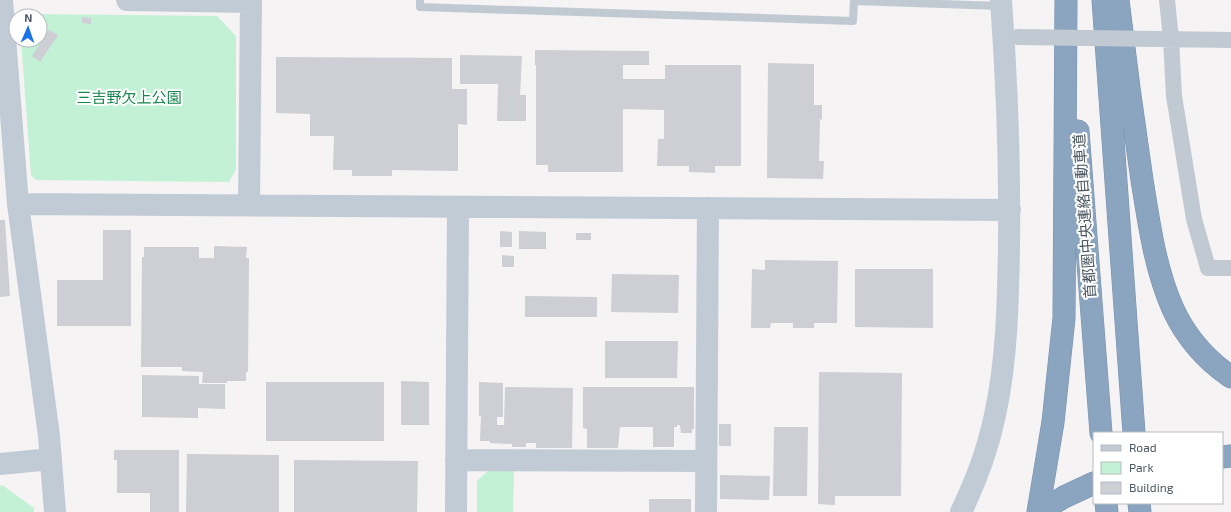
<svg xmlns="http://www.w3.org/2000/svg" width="1231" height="512" font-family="'Exo 2','Noto Sans JP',sans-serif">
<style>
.green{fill:#c3f1d5}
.building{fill:#cdcfd5}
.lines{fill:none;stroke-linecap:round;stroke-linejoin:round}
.highway-casing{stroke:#7690ad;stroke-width:23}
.lane{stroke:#c1cad2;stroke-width:8}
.street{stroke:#c1cad2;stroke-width:16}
.secondary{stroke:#c1cbd6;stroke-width:22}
.highway{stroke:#8ba5c1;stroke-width:22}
.street-bridge{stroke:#c1cad2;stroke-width:16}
.labels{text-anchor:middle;stroke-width:4;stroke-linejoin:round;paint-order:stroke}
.park-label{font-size:15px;fill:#17864f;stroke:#fff}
.street-label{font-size:15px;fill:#4a5661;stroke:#fff}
</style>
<rect width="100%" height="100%" fill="#f5f3f3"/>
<path class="green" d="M30,14L217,16L236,36V169L229,182L36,180L31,175L21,40H40V16H27Z
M488,471H514L513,512H477V481Z
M2,485L34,508V512H0V486Z"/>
<path class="building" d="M82,17L91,18V24L82,23Z
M49,30L58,35L40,62L32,56Z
M535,50L649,51V65H623V79H665V65H741V166H715V173L689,172V166H657L658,139H664V110L623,109V172H548V165H536V65H535Z
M460,55L522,56L520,95H526V121H497L498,84H460Z
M276,57L452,58V89H467V125L458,124V171L392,170V176H352V170H333L334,136H310V114L276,113Z
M768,63L814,64V105H822V120L820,119L819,161H824L823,179L767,178Z
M0,220H5L10,296L0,297Z
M103,230H131V326H57V280H103Z
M500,231L512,232V247H500Z
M519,231L546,232V249H519Z
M576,233H591V240H576Z
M214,246L247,247L246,258H249L248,372H246V381H227V383H202L203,372L182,371V367H141L142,257H144V247H199V258H214Z
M502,255L514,256V267H502Z
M765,260L838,261L837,323H814V328H793V323H771L770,328H751L752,269L765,270Z
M855,269H933V328L855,327Z
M612,274L679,275L678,313L611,312Z
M525,296L597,297V317H525Z
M605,341H678L677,378H605Z
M819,372L902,373L901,496H835V505L818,504Z
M142,375L199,376V384H225V409L198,408V418L142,417Z
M401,381L429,382V425H401Z
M266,382H384V441H266Z
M479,382L503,383V417H497V425H504L505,387L573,388L572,448H536V443H526V447H512V444L490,443V441H480L481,416H479Z
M583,387H694V429H692V433H681L680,425H677V427H674V447H653V427H620L618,448H587V429L583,428Z
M719,424H731V446H719Z
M774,427H808L807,496H773Z
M114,450H179V512H150V493H117V460H114Z
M187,454L279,455V512H186Z
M294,460L418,461L417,512H294Z
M720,475L770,476L769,500L720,499Z
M649,499H691V512H649Z"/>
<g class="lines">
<g class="highway-casing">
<path id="highway" d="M1103,0L1134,433
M1118,0C1125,60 1133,120 1142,180C1149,223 1155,269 1173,309C1186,337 1206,360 1231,377
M1078,131L1101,433
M1222,457L1231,456
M1106,503L1107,512
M1139,503L1140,512
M1038,512L1053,422L1064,318L1066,0
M1039,512L1064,497L1094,483"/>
</g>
<path class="lane" d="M420,0V7L853,21L854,0
M854,1L1001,6"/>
<path class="street" d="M1167,0L1171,39L1174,96L1194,219L1208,268H1231
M1161,39L1231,40"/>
<path class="secondary" d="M2,0L18,204L49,436L55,512
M127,0L251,2
M18,204L1010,210
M249,205L251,0
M456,460L706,461
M0,464L51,459
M456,512L458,207
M706,512L708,208
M961,512C976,481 988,449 995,415C1007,360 1008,303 1009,247C1010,165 1007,82 1001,0"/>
<use href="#highway" class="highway"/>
<path class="street-bridge" d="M1018,37L1158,39"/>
</g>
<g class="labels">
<g class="park-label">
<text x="129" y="103">三吉野欠上公園</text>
</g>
<g class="street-label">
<text transform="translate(1085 216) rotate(-94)" y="5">首都圏中央連絡自動車道</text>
</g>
</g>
<rect x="1093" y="432" width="130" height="72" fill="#ffffff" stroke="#b7bbc0"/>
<rect x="1101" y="445" width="20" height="6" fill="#c1cbd6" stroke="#b7bbc0"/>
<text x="1129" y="452" font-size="12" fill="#4a5661">Road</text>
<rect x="1101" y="462" width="20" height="12" fill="#c3f1d5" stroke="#b7bbc0"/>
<text x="1129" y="472" font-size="12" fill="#4a5661">Park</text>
<rect x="1101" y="482" width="20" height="12" fill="#cdcfd5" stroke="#b7bbc0"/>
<text x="1129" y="492" font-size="12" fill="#4a5661">Building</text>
<g transform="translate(28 28) rotate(2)"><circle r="19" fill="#ffffff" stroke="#b7bbc0"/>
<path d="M0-3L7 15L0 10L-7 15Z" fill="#1a73e8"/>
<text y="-6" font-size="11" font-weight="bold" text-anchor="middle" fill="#4a5661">N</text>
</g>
</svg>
